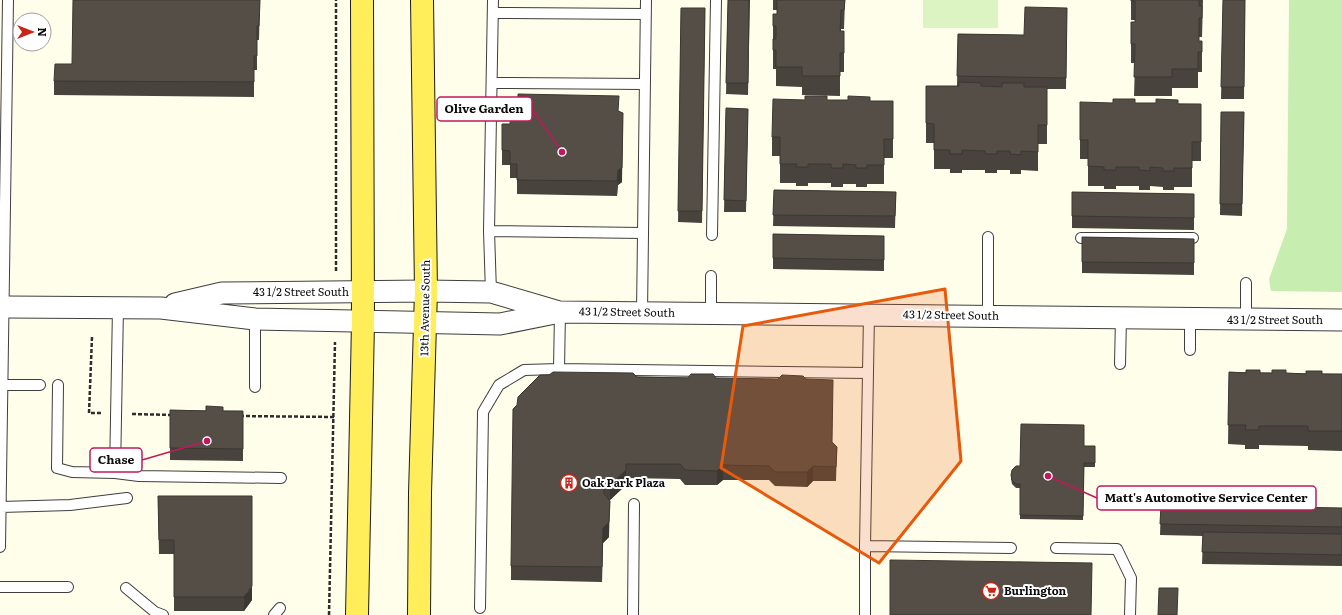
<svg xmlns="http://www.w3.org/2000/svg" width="1342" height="615" font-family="Literata,serif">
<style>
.green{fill:#c7edb0}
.pitch{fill:#dcf3c2}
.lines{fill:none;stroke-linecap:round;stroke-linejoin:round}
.service-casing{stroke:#3e3e3e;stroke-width:12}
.minor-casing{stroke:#3e3e3e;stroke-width:23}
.primary-casing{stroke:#1c1c1c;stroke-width:24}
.path{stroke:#2d2d2d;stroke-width:2.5;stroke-dasharray:4 2;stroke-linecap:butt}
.service{stroke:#fff;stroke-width:10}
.minor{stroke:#fff;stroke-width:21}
.primary{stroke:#ffed5a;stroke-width:22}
.wall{fill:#49433d}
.shaded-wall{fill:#3c3732}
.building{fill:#554e47;stroke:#3c3732}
.marked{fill:#e8590c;fill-opacity:0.2;stroke:#e8590c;stroke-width:3;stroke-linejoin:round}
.labels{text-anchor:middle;stroke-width:4;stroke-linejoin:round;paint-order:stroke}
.street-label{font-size:11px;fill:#0b0b0b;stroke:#fff}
.poi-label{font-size:11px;font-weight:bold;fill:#0b0b0b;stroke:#fff;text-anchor:start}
.leader{fill:none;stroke:#c2185b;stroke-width:1.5}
.callout-dot{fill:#c2185b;stroke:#fff;stroke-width:1.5}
.callout{fill:#fff;stroke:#c2185b;stroke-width:1.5}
.callout-label{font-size:12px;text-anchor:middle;font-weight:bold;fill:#0b0b0b}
</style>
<rect width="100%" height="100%" fill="#fffeea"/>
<path class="green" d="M1289,0H1342V292L1271,291L1269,279L1287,229Z"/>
<path class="pitch" d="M923,0H998V28H923Z"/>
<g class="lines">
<g class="service-casing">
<path id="service" d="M493,13L645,14
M492,83L645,84
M489,231L643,233
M712,235L716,0
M1081,238H1193
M491,292L489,231L493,0
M642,313L646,0
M711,313V276
M869,314L865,546L1011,548
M988,316V237
M255,319V387
M1246,319V283
M1190,350V319
M1120,364L1121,318
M559,369L560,312
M2,385H40
M58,385L57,468L72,472L115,473L139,476L281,478
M115,473L118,307
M1,507L70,505L127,498
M0,547L8,0
M1056,548L1117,549L1131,578L1130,615
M0,587H68
M126,588L155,612L163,615
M480,608L483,412L499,385L524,370L559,369L868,373
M274,615L280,608
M633,615L634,504
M865,615V546"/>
</g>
<g class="minor-casing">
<path id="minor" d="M175,304L222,293L426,291L491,292L556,311
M5,307L161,308L255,319L500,324L560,312L1342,320"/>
</g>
<g class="primary-casing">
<path id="primary" d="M357,615L363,322L362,0
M419,615L420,493L426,291L422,0"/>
</g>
<path class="path" d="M336,271V0
M92,337L89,413H101
M132,414L173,415
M240,416L334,417
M329,615L335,342"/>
<use href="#service" class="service"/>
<use href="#minor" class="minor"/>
<use href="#primary" class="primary"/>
</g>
<path class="wall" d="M260,0L259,40H257V70H254V97L54,95V81Z
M728,0H750L748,95L726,94Z
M773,0H845L844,29H841V31H844V72H840V96L802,95V87L776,86V69H773V14H777V10H773Z
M1131,0H1203L1202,37H1199V41H1202V72H1198V88H1172V96H1134L1135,63H1131V22H1135V20H1131Z
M1223,0H1245L1244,99H1221Z
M681,8H705L702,223L678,222Z
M1067,8L1066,89H1047V144H1038V171L1021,170V174H1010V170H997V173H985V170H962V173H950V169H934V143H926V86H957L958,34L1024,35Z
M870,101L893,120V158H884V184H867V187H856V184H843V187H831V183H808V186H796V183H780V156H772V137Z
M1135,103L1201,104V161H1192V187H1174V190H1163V187L1150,186V190H1139V186H1116V189H1104V186H1088V159H1080V140Z
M726,108L748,109L746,212H724Z
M619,111L622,182L618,185L617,196L517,194V178H510V165H502V124H510Z
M1221,112H1244L1242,216L1220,215Z
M774,190L896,192L895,228L773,226Z
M1072,192L1194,194V230L1072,228Z
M773,234L884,236V271L773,269Z
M1082,237L1194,239V275L1082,273Z
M1229,372L1342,374V451L1308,450V446L1259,445V449H1245V445L1228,444Z
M549,375L716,378L832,442L837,447L836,481H813L807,487L775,486L769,480H723L717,485H685L680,479L626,478V485L610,500H609V537L603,543L602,582L511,580V566Z
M170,410L243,411V461L170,460Z
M1084,446H1095V467H1084L1083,520L1020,519V488H1016L1012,484L1011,479V475L1020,466Z
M158,496L252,600L244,611H174V554H159Z
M1161,505L1342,508V566L1202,564L1203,536L1160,535Z"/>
<path class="shaded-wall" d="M623,113L622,182L618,185L617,196L618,170Z
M723,465V480L717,485V471Z
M813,466V481L807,487V472Z
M626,470V485L610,500V485Z
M610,501L609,537L603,543L602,582L603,528Z
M252,586V600L244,611V597Z"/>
<path class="building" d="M73,0H260L259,26H257V56H254V82L54,81L55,64H72Z
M728,0H749L748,83H726Z
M777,0H845L844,10H841L840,31H844V53H840V76H802V67H776V50H773V39H776V26H773V14H777Z
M1131,0H1199V6H1202V18H1199V41H1202V52H1198V69H1172V77H1134L1135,44H1131V22H1135V1H1131Z
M1223,0H1245L1244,87H1221Z
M1025,7L1067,8L1066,78L957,76L958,34L1024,35Z
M681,8H705L702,211H678Z
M959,82L981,83V86L1002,87V83H1024V87H1047V125H1038V152L1021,151V155L1010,154V151H997V154H985V151L962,150V154H950V150H934V124L926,123V86H959Z
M518,94L619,96L618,111L623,113L622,168L618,170L617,181L517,180V164H510V151L502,150V124H510L511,111L518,112Z
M805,96H827V100H848V96L870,97V101H893V139H884V165H867V168H856V165L843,164V168H831V164H808V167H796L797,164H780V137H772L773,99L805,100Z
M1113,99H1135V103H1156V99L1178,100V104H1201V142H1192V168H1174V171H1163V168L1150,167V171L1139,170V167H1116V170H1104V167L1088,166V140H1080V102L1113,103Z
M726,108L748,109L746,201L724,200Z
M1221,112H1244L1242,204H1220Z
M774,190L896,192L895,216L773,215Z
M1072,192L1194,194V218L1072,216Z
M773,234L884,236V260L773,258Z
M1082,237L1194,239V263L1082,262Z
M1246,370H1260V373H1272V370H1286V373L1306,374V371H1322V374H1342V431H1308V426H1259V430H1245L1246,425H1228L1229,372L1246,373Z
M553,372L633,373L637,377L688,378L691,374H713L716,378L778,379L782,375L803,376L806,379L833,380L832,442L837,447L836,467L813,466L807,472H775L769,466L723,465L717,471L685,470L680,464H626V470L610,485H604V494L610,501L609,522L603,528L602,567L511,566L513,409L517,405L518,397L540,375H549Z
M206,406L223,407V411H243V449L170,448V410L206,411Z
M1021,424L1084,425V446H1095V463H1084L1083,516L1020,515V484H1016L1012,480L1011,475L1012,470L1016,466H1020Z
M158,496H252V586L244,597H174V540H159Z
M1161,505L1342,508V527L1160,524Z
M1203,532L1342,534V555L1202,552Z
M890,560L1092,563L1091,615H890Z
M1159,588H1178L1177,615H1158Z"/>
<path class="marked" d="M945,289L961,461L879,563L721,468L743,326Z"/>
<defs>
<g id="building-ring" transform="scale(0.9)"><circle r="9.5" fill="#fff" stroke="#c92516" stroke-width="1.5"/><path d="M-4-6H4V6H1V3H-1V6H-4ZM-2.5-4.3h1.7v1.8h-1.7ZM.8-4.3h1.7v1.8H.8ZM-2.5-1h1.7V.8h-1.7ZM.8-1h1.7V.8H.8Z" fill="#c92516"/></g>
<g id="supermarket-ring" transform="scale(0.9)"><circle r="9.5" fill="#fff" stroke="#c92516" stroke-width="1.5"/><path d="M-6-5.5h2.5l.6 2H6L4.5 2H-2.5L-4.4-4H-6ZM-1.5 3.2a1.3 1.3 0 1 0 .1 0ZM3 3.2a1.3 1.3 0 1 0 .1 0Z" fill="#c92516"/></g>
</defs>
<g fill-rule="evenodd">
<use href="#building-ring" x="569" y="483"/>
<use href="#supermarket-ring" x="991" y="591"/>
</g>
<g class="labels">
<g class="street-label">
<text x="301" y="296">43 1/2 Street South</text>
<text transform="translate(425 308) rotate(-89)" y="4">13th Avenue South</text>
<text transform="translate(627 312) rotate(1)" y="4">43 1/2 Street South</text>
<text transform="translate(951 315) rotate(1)" y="4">43 1/2 Street South</text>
<text x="1275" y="324">43 1/2 Street South</text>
</g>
<g class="poi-label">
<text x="582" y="487">Oak Park Plaza</text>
<text x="1004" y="595">Burlington</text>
</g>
</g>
<path class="leader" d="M562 152L532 109M207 441L142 460M1048 476L1097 498"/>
<g class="callout-dot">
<circle cx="562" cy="152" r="4"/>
<circle cx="207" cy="441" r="4"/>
<circle cx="1048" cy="476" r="4"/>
</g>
<g class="callout">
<rect x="437" y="97" width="95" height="24" rx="4"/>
<rect x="90" y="448" width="52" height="24" rx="4"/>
<rect x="1097" y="486" width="219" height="24" rx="4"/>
</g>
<g class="callout-label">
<text x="484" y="113">Olive Garden</text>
<text x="116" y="464">Chase</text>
<text x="1206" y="502">Matt's Automotive Service Center</text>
</g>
<g transform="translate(32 32) rotate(90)"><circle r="19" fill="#ffffff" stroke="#9d9d9d"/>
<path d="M0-3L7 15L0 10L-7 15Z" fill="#c92516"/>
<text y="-6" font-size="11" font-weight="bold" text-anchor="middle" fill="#0b0b0b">N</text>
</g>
</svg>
